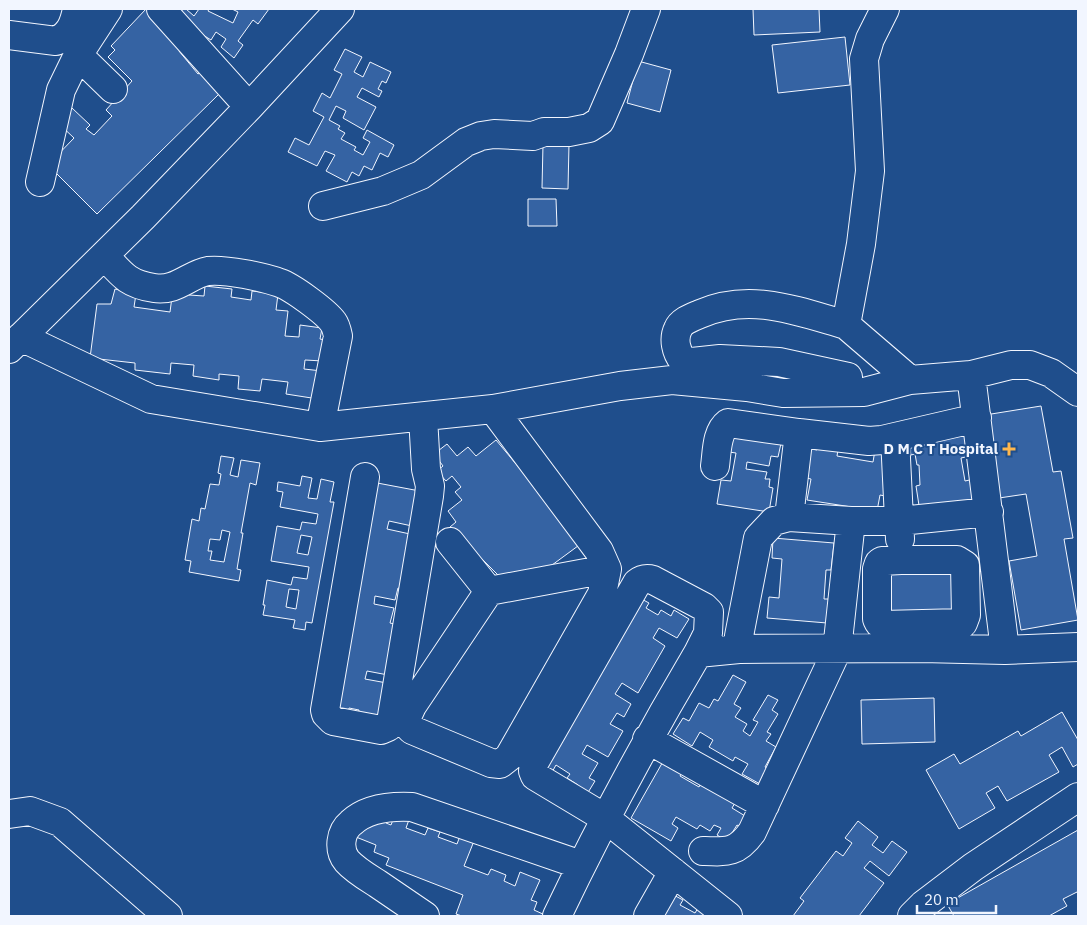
<svg xmlns="http://www.w3.org/2000/svg" width="1087" height="925" font-family="'IBM Plex Sans',sans-serif">
<style>
.building{fill:#3563a3;stroke:#f2f6ff;fill-rule:evenodd}
.lines{fill:none;stroke-linecap:round;stroke-linejoin:round}
.minor-casing{stroke:#f2f6ff;stroke-width:30}
.minor{stroke:#1f4e8c;stroke-width:28}
.poi-dot{fill:#ffb74d;stroke:#1f4e8c;stroke-width:2}
.labels{text-anchor:middle;stroke-width:4;stroke-linejoin:round;paint-order:stroke}
.poi-label{font-size:15px;font-weight:bold;fill:#f2f6ff;stroke:#1f4e8c;text-anchor:end}
</style>
<rect width="100%" height="100%" fill="#1f4e8c"/>
<path class="building" d="M146,9H148L181,49L179,51L198,74L201,72L219,94L97,214L48,165L74,138L58,123L72,108L90,125L86,129L94,135L112,116L106,110L132,81L108,57L115,50L111,46Z
M183,9H186L194,16L199,9H209L208,11L233,23L238,12L232,9H269L258,24L253,20L238,41L243,45L234,58L221,47L226,39L216,32L211,40L176,18Z
M753,9H819L820,32L754,35Z
M845,37L850,85L778,93L772,45Z
M345,49L362,57L354,72L363,77L370,62L391,72L386,83L382,81L378,89L382,91L379,97L362,88L357,97L376,107L364,130L343,118L346,111L336,106L329,120L340,126L338,129L345,133L341,139L356,147L354,150L363,155L370,142L363,138L367,130L394,145L388,157L380,153L372,170L364,166L359,176L352,172L347,182L326,171L335,155L325,151L317,166L288,152L295,138L309,145L324,117L313,111L322,93L330,98L342,74L334,70Z
M638,61L671,70L660,112L627,103Z
M543,144H569L568,189L542,188Z
M528,199H556L557,226H528Z
M205,286L232,289L231,297L251,300L252,291L278,294L276,310L288,311L285,336L299,337L300,325L322,328L320,339L325,340L323,361L305,360L304,369L322,371L318,399L286,394L288,382L262,379L260,391L238,389L239,376L219,374V380L193,376L194,365L171,363L170,374L135,370V363L90,358L97,304H111L115,289L136,294L134,307L170,312L173,289L189,290V295L204,296Z
M1041,406L1053,472L1061,471L1073,538L1064,539L1078,620L1021,630L1009,561L1037,556L1026,494L999,498L985,415Z
M732,431L782,439L778,457L771,456L769,466L747,462L746,469L767,472L765,479H770L769,487L773,488L769,512L717,504L721,480L731,481L736,453L729,452Z
M966,434L970,456L961,458L965,481L974,479L978,501L920,512L916,486L920,485L919,465H917L915,454L911,455L909,444Z
M496,440L582,543L533,579L506,583L450,527L456,522L448,511L462,500L455,492L461,487L452,476L446,481L437,471L443,466L434,454L447,444L457,456L468,447L476,456Z
M819,440L839,444L837,456L873,462L875,450L890,453L885,496L880,495L877,511L807,500L811,479L806,478L811,449L817,450Z
M221,456L234,458L230,475L238,477L241,460L260,463L256,485L250,483L241,533H243L237,569L241,570L239,581L189,572L191,561L185,560L192,519L199,521L201,508L205,509L210,484L219,485L221,474L218,473ZM222,530L230,532L224,562L210,560L212,551H208L210,539L220,540Z
M302,476L312,478L308,498L317,499L321,479L334,482L330,502H334L312,623L306,622L305,630L293,628L295,620L263,615L265,605H263L267,580L291,585L293,577L307,579L309,567L271,561L277,526L300,530L302,522L316,524L318,514L280,507L283,492L277,491L278,482L300,486ZM301,535L312,537L308,555L297,553ZM289,589L299,590L296,609L286,607Z
M372,482L425,492L412,526L389,521L387,529L410,534L406,590L398,588L395,600L375,596L374,604L394,608L390,623L399,625L388,675L367,671L365,679L387,683L385,728L358,716L359,710L349,708L348,714L328,710Z
M773,538L834,543L831,570H826L824,599H829L827,623L767,618L769,597L779,598L782,559L772,558Z
M956,562L955,620L883,621L882,565Z
M636,596L649,603L646,608L658,615L661,610L671,616L674,610L689,619L677,638L659,628L653,638L665,646L638,693L622,683L615,694L631,704L624,717L617,713L610,724L623,731L608,757L587,745L582,754L598,763L589,778L595,781L584,799L574,793L578,785L567,778L570,774L556,765L551,774L536,766Z
M733,675L746,682L734,704L741,708L735,717L747,724L743,731L750,736L758,722L753,720L768,695L778,700L772,710L778,714L767,732L771,734L766,741L776,747L765,767L768,769L760,784L742,774L748,764L735,757L733,761L709,747L713,740L700,732L692,746L673,734L683,718L689,721L699,703L709,708L714,699L718,701Z
M934,698L935,742L862,744L861,700Z
M1062,712L1078,740V764L1073,767L1062,747L1049,755L1059,772L1007,801L998,786L986,793L995,808L959,829L926,770L954,754L960,764L1018,731L1021,736Z
M665,758L684,769L680,776L699,787L703,779L735,803L732,808L750,819L744,829L737,825L727,841L717,835L721,828L714,825L710,831L700,825L697,829L676,817L672,824L678,828L671,841L631,818Z
M396,812L410,817L406,828L425,835L428,828L440,832L438,837L457,844L460,836L474,841L464,866L488,875L491,869L506,875L504,881L515,886L520,872L540,880L531,900L537,902L534,910L545,915V916H462L456,914L463,895L386,865L389,858L374,852L376,845L356,837L362,823L371,827L376,814L388,819L386,823L391,825Z
M858,821L878,837L872,845L883,853L892,841L907,852L889,876L870,861L864,868L884,883L859,916H793L804,901L800,898L836,851L843,856L852,843L845,838Z
M1078,830V895L1077,892L1063,899L1067,906L1049,916H954L947,904Z
M668,892L683,900L680,905L695,913L698,908L712,916H655Z"/>
<g class="lines">
<g class="minor-casing">
<path id="minor" d="M161,9L249,107
M885,9L870,39L864,59L870,171L861,244L846,325L910,380
M9,35L56,41C70,35 74,24 77,9
M78,55L113,89
M40,182L61,90L78,55L108,9
M323,206L383,191L421,175L466,142L481,136L494,134L533,136L544,132H569L589,128L600,121L629,54L646,9
M105,256C122,275 128,284 154,288C176,292 190,274 208,271C225,269 264,277 280,283C292,287 326,312 333,322C336,326 337,331 338,336L320,427
M846,325C797,311 750,292 700,314C693,317 681,321 678,329C673,339 676,352 683,361L692,362L720,359L779,362L848,377
M21,337L151,399L320,427L493,409L620,386L672,380L747,387L783,393L864,392L910,380L971,375L1011,365H1030L1051,373L1078,392
M9,349L143,217L249,107L340,9
M971,375L1005,650
M493,409L599,551L607,569L602,594L509,757L500,764L491,763L412,730L407,725V717L412,706L489,591L607,569
M895,438L900,539
M715,466C717,453 716,432 728,423L799,433L869,441L882,440L977,418
M365,477L325,710L326,714L333,721L381,730L388,727L391,722L429,496L430,486L426,469L423,417
M789,517L799,433
M450,542L489,591
M901,560H957L965,565L966,615L963,623L883,625L879,623L877,619V569L879,563L882,561Z
M739,649V636L758,538L774,521L789,517L851,521H900L989,512
M698,653L708,633L709,612L704,607L653,580C646,578 642,579 637,583L534,763L533,771L535,776L605,818L728,916
M647,739L765,805
M9,814L30,811L60,822L168,916
M703,851C727,852 737,853 752,832L837,650L851,521
M425,916C409,905 394,895 378,884C367,877 355,870 347,861C338,850 340,832 351,823C367,808 392,806 412,807L581,865
M557,916C600,826 647,739 698,653L739,649L922,648L1005,650L1078,647
M648,916L673,872
M912,916L923,905L973,867L1078,797"/>
</g>
<use href="#minor" class="minor"/>
</g>
<path class="poi-dot" d="M1006.5 441.5h5v5h5v5h-5v5h-5v-5h-5v-5h5z"/>
<g class="labels">
<g class="poi-label">
<text x="998" y="454">D M C T Hospital</text>
</g>
</g>
<rect width="1087" height="925" fill="none" stroke="#f2f6ff" stroke-width="20"/>
<path d="M917 905v8h79v-8" fill="none" stroke="#f2f6ff" stroke-width="2.5"/>
<text x="924" y="905" font-size="15" fill="#f2f6ff" stroke="#1f4e8c" stroke-width="4" paint-order="stroke">20 m</text>
</svg>
